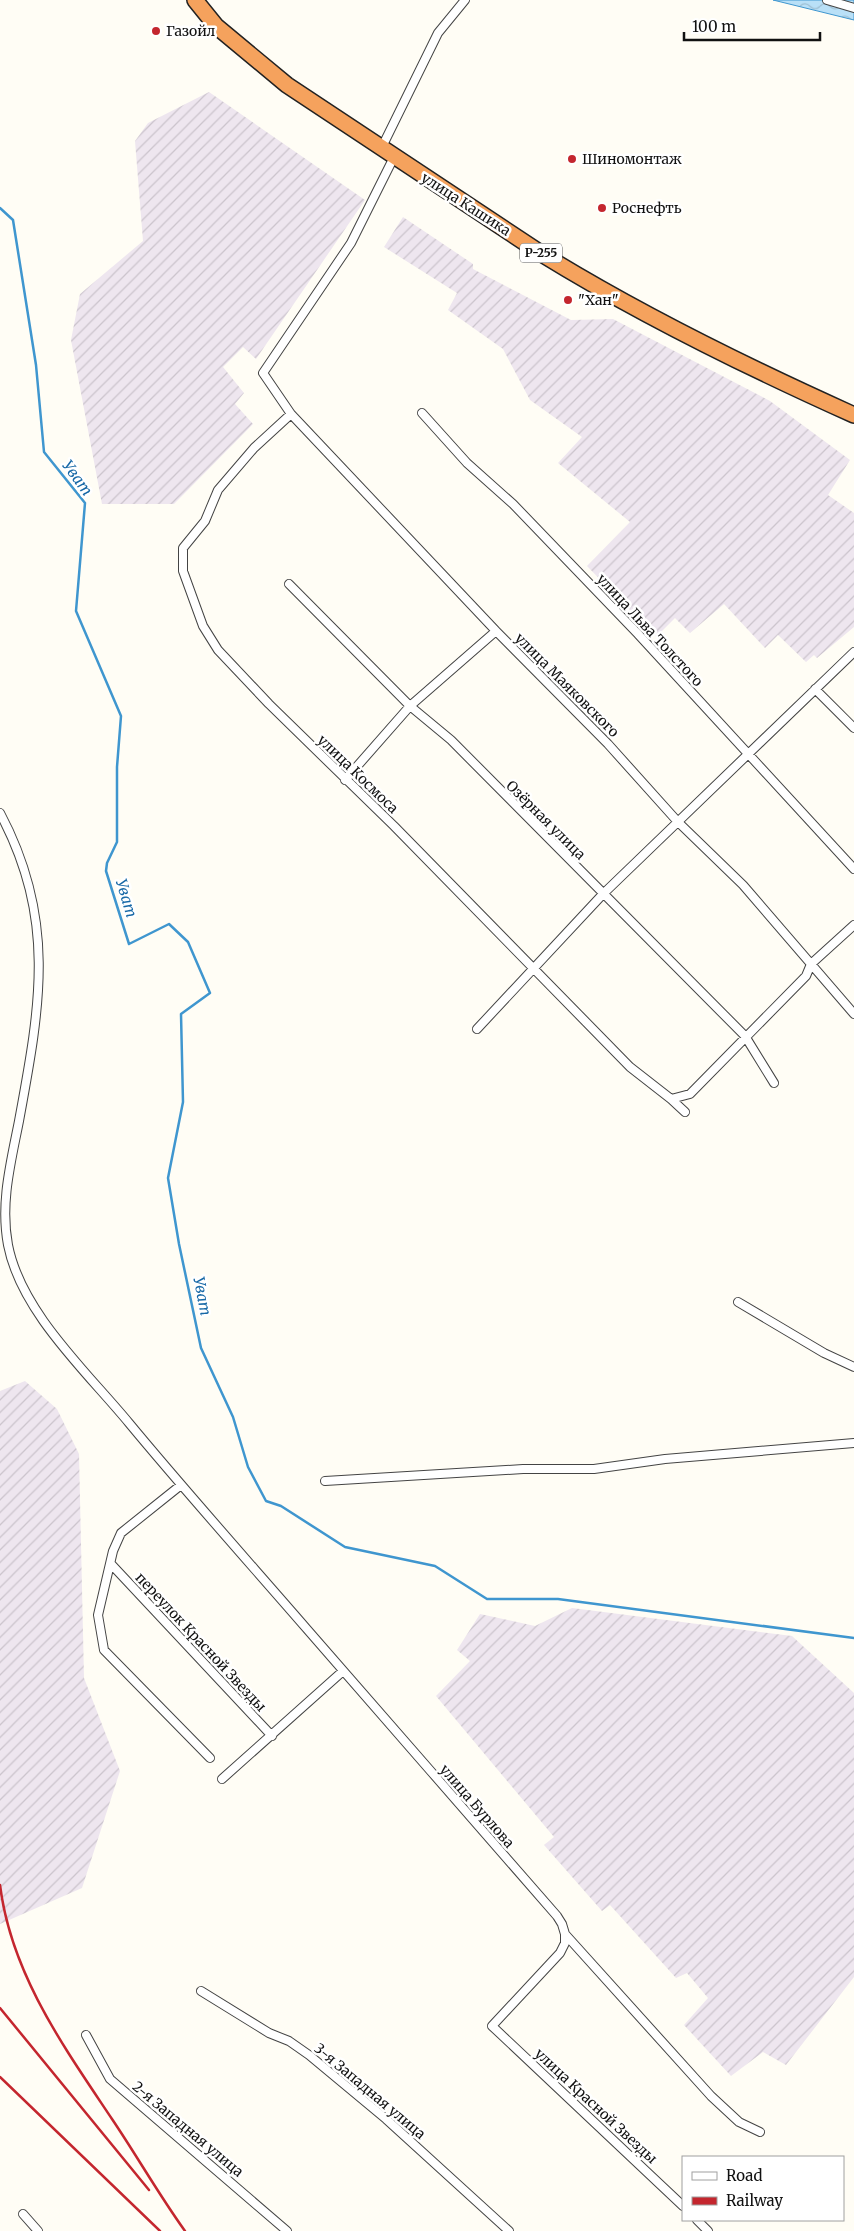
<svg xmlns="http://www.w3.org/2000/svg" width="854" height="2231" font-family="Merriweather,serif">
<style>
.industrial{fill:url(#industrial-furrows)}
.water{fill:url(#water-waves);stroke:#3f96cf}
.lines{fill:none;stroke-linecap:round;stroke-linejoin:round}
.stream{stroke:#3f96cf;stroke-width:2.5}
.street-casing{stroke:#444;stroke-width:10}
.highway-casing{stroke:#222;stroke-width:18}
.street{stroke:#fff;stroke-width:8}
.highway{stroke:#f5a25d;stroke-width:15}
.rail{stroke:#c4262e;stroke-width:2.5}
.poi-dot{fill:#c4262e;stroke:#fff;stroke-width:2}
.labels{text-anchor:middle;stroke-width:5;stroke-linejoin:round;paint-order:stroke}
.shield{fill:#fff;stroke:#585858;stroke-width:1}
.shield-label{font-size:12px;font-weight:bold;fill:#111}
.poi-label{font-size:14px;fill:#111;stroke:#fff;text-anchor:start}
.street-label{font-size:14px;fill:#111;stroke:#fff}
.water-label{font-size:15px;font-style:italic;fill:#1768a6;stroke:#fff}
</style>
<defs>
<pattern id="industrial-furrows" width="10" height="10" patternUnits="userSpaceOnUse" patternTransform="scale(1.25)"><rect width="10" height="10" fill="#eee6ef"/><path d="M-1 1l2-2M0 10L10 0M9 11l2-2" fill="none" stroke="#cbc4cc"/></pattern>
<pattern id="water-waves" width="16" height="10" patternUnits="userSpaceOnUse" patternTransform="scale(1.25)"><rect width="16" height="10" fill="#b9e0f7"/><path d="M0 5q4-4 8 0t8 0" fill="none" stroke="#9ebfd3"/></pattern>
</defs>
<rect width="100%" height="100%" fill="#fffdf5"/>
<path class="industrial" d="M209,92L365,200L256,359L243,347L223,367L244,393L235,404L253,424L174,504H102L71,340L80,294L143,241L135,141L148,123Z
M403,217L473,264V269L571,320L613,319L770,401L850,460L828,495L854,513V627L817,658L814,655L806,662L778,635L765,648L724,604L690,633L675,618L656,637L587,566L630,522L558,463L582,437L530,400L503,349L448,310L457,293L384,247Z
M25,1381L57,1409L79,1454L84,1678L120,1771L82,1888L0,1924V1391Z
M572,1608L792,1636L854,1693V1977L786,2065L763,2052L731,2076L684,2025L708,1998L687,1973L676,1978L610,1905L602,1911L544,1845L554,1837L436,1696L470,1661L457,1650L480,1614L535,1626Z"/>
<path class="water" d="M773,0H854V20Z"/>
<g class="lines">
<path class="stream" d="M0,208L13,220L36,365L44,452L85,503L76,611L121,716L117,767V842L107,863L106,871L129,944L169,924L188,942L210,993L181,1014L183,1102L168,1178L179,1244L201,1348L233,1417L248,1467L266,1501L281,1506L345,1547L435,1566L487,1599H558L854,1638"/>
<g class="street-casing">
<path id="street" d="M827,0L854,8
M381,149L438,33L465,0
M394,157L351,243L263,373L291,414L496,631L608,744L678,822L743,885L854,1014
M422,413L467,463L513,504L638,634L854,869
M291,414L254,448L218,490L205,521L183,548V571L203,626L218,650L269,704L394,826L630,1067L671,1099L685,1112
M289,584L410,706L451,740L745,1036L774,1083
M815,689L854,728
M345,780L410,706L496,631
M0,813C57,920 40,1007 19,1121C11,1162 0,1203 8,1245C21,1312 87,1372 129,1423C187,1493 247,1560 306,1628C390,1724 473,1820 557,1916L562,1924L565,1934L711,2096L739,2122L760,2132
M477,1029L603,894L854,652
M671,1099L690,1094L806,976L811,964L854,925
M738,1302L824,1353L854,1367
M325,1481L523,1469H594L665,1459L854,1443
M181,1485L121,1533L113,1551L98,1615L104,1650L210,1758
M111,1564L272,1736
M222,1779L343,1671
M565,1934V1943L560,1953L492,2026L683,2206
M201,1991L269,2033L289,2041L309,2055L386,2119L509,2231
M86,2035L110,2079L287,2231
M23,2214L38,2231
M697,2220L708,2231"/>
</g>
<g class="highway-casing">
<path id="highway" d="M195,0L216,26L287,85L542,254C641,315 747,367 854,415"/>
</g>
<use href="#street" class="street"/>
<use href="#highway" class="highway"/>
<path class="rail" d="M0,1885C11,1974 64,2047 112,2119C137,2156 159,2195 185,2231
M0,2008L149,2190
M0,2077L160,2231"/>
</g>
<g class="poi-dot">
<circle cx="156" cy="31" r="5"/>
<circle cx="572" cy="159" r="5"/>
<circle cx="602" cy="208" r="5"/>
<circle cx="568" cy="300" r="5"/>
</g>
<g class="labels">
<rect class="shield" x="520" y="243.5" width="42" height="19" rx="4"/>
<g class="shield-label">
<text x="541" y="257">Р-255</text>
</g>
<g class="poi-label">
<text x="166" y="36">Газойл</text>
<text x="582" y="164">Шиномонтаж</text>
<text x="612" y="213">Роснефть</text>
<text x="578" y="305">"Хан"</text>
</g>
<g class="street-label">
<text transform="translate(466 204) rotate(33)" y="5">улица Кашика</text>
<text transform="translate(650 630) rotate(47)" y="5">улица Льва Толстого</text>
<text transform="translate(567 685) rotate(45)" y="5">улица Маяковского</text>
<text transform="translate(358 774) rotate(44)" y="5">улица Космоса</text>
<text transform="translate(546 820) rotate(45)" y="5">Озёрная улица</text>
<text transform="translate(201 1642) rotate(47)" y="5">переулок Красной Звезды</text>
<text transform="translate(477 1806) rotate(49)" y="5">улица Бурлова</text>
<text transform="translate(370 2091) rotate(40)" y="5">3-я Западная улица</text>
<text transform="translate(596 2106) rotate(43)" y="5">улица Красной Звезды</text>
<text transform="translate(188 2129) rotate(40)" y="5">2-я Западная улица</text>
</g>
<g class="water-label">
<text transform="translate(77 478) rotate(54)" y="5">Уват</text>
<text transform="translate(126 898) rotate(73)" y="5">Уват</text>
<text transform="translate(202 1296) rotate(79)" y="5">Уват</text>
</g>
</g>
<rect x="682" y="2156" width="162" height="65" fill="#ffffff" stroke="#a0a0a0"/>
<rect x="692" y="2172" width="25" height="8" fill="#ffffff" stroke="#a0a0a0"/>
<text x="726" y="2181" font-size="15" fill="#111111">Road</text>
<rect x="692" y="2197" width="25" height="8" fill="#c4262e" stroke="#a0a0a0"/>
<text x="726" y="2206" font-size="15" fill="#111111">Railway</text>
<path d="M684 32v8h136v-8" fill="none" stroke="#111111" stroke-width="2.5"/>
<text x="692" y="32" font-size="15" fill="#111111" stroke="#ffffff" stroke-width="4" paint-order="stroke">100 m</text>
</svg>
